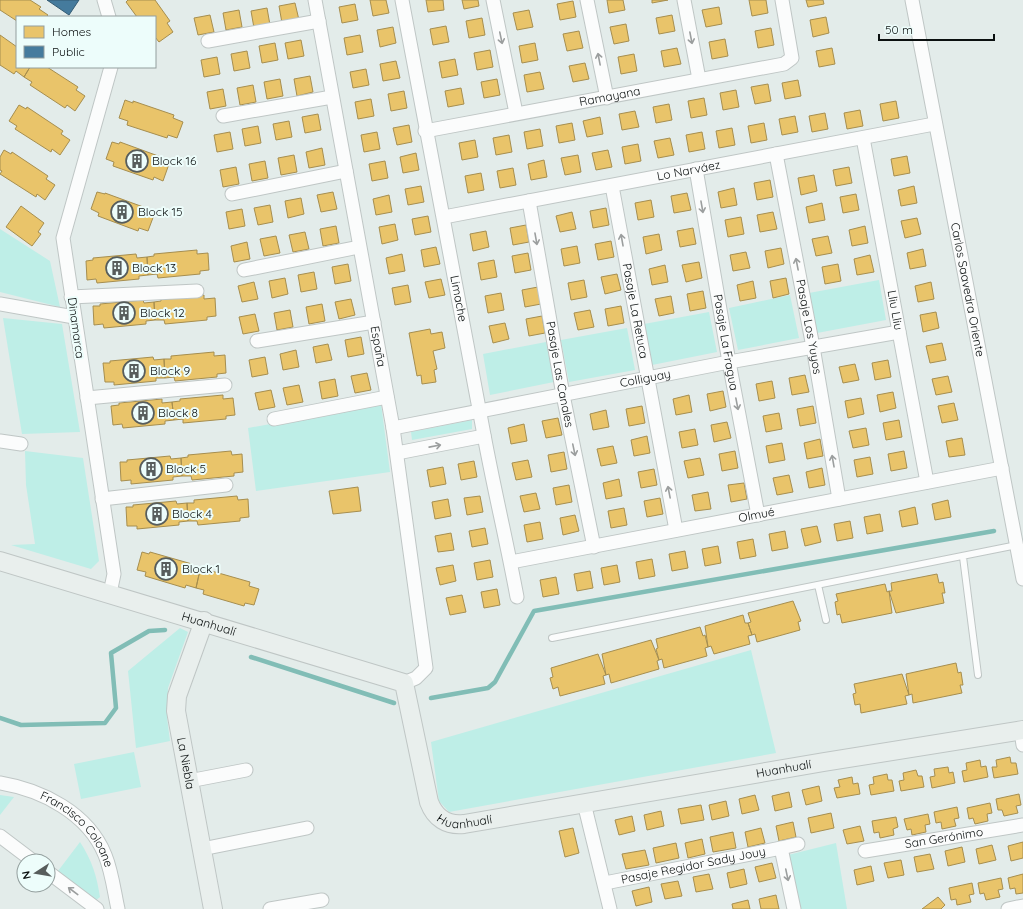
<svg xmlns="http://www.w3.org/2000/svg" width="1023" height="909" font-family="Quicksand,sans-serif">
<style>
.green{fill:#beeee7}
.homes{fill:#e9c46a;stroke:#a68e4f}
.public{fill:#457b9d;stroke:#345b73}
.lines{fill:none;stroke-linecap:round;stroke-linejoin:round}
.stream{stroke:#81bdb6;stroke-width:4.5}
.lane-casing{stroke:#bfc6c5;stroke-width:8}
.street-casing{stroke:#bfc6c5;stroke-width:15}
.secondary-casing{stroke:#bfc6c5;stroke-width:20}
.lane{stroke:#fbfcfc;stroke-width:6}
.street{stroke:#fbfcfc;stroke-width:13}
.secondary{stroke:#e9efed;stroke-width:18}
.oneway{stroke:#9b9e9e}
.labels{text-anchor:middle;stroke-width:4;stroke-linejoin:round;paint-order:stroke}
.street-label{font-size:12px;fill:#0b1010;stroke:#edfdfb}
.poi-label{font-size:12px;fill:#0b1010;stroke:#edfdfb;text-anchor:start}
</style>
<rect width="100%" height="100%" fill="#e3ecea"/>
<path class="green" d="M0,229L50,261L60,307L0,292Z
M879,280L886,320L817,333L809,293Z
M790,295L799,338L738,350L729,308Z
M709,312L717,352L652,365L644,324Z
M3,318L62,324L80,432L22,434Z
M627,328L635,370L569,382L561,340Z
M546,342L554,382L490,395L483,354Z
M381,404L390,472L256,491L248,428Z
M472,420V429L412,440L411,432Z
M25,451L83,458L99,561L91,569L11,545L35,544L26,485Z
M180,628L188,632L168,688L167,718L170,741L136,748L128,671Z
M751,650L776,753L449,812L439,801L431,742Z
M134,752L141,787L81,799L74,764Z
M0,795L14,797L0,815Z
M80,842C92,860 97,877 100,897L95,901L58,871Z
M836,843L847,909H799L788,855Z"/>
<path class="homes" d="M0,0H30L41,7L39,9L48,15L46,17H17V21L0,10Z
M128,0H155L170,21L167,23L173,32L159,42L155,37V17H137L126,2Z
M370,0H386L389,13L373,16Z
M426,0H443L444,10L428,12Z
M462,0H478L479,6L464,9Z
M607,0H623L625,10L609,13Z
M652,0H668L652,3Z
M749,0H766L768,13L752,16Z
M806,0H823L824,4L808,7Z
M573,1L576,17L560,20L557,4Z
M295,3L299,20L282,23L279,6Z
M355,4L358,20L342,23L339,7Z
M719,7L722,24L706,27L702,10Z
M267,8L270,25L254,28L251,11Z
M239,10L242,27L226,30L223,13Z
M529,10L533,27L517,30L513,13Z
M210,15L214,32L198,35L194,18Z
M672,15L675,31L659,34L656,18Z
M826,17L829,33L813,37L810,20Z
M482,18L485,35L469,38L466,21Z
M626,24L629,41L614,44L610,27Z
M446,26L449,42L433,45L430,29Z
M393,27L396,43L380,47L377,30Z
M771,28L774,45L758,48L755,31Z
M579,31L583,48L567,51L563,34Z
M0,35L17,47V67H30L24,77L16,71L14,74L0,65Z
M360,35L363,52L347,55L344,38Z
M725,39L728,56L712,59L709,42Z
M301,40L304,56L288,59L285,43Z
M275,43L278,60L262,63L259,46Z
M535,43L538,60L522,63L519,46Z
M677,48L681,64L664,67L661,51Z
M832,48L835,64L819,67L816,51Z
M490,50L493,67L477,70L474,53Z
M247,51L250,68L234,71L231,54Z
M634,54L637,71L621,74L618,57Z
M217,57L220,74L204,77L201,60Z
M455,59L458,75L442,78L439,62Z
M396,61L400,78L383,81L380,64Z
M585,63L589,79L573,82L569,66Z
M30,67H47L78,87L76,90L85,96L75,111L67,105L65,108L30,85L32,82L24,77Z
M366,69L369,85L353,88L350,72Z
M540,72L544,89L527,92L524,75Z
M310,76L313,92L297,96L294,79Z
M280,79L283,96L267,99L264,82Z
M497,79L500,95L484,98L481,82Z
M798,80L801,96L785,99L782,83Z
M768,84L771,101L755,104L751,87Z
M253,85L256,102L240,105L237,88Z
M461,88L464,104L448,107L445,91Z
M223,89L226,106L210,109L207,92Z
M736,90L739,107L723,110L720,93Z
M404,91L407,108L391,111L388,94Z
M704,98L707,115L691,118L688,101Z
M371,99L374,116L358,119L355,102Z
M125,100L133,103V101L174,115L173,118L183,122L177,138L168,135L167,138L127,125L128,121L119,118Z
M896,101L899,118L883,121L880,104Z
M669,104L672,120L656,123L653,107Z
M19,105L26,109L27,107L63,131L61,134L70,140L60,155L52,149L51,152L15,129L17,126L9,121Z
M860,110L863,126L847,129L844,113Z
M635,111L639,127L622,130L619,114Z
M825,113L828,129L812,132L809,116Z
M318,114L321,130L305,133L302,117Z
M795,116L798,132L782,135L779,119Z
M600,117L603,134L587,137L583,121Z
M289,121L292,137L276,140L273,124Z
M572,123L575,140L559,143L556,126Z
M764,123L767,140L751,143L748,126Z
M409,125L412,142L397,145L393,128Z
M258,126L261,143L245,146L242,129Z
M732,128L735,145L719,148L716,131Z
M540,129L543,146L527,149L524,132Z
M230,132L233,149L217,152L214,135Z
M377,132L380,149L364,152L361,135Z
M702,132L705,149L689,152L686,135Z
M509,135L512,152L496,155L493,138Z
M670,138L674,155L658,158L654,141Z
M475,140L478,157L462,160L459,143Z
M112,142L119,144L120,142L161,157L159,161L169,164L163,181L154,177L153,180L113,166L114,162L106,159Z
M638,144L641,161L625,164L622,147Z
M322,148L325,165L309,168L306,152Z
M4,150L11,154L12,152L48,176L46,179L55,185L45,200L37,194L36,197L0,174L2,171L0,170V157Z
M608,150L612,167L596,170L592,153Z
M416,153L419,170L403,173L400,157Z
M294,155L297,172L281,175L278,158Z
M578,155L581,172L565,175L561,158Z
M907,156L910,173L894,176L891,159Z
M544,160L547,177L531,180L528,164Z
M265,161L268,178L252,181L249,164Z
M385,161L388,178L372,181L369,164Z
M236,167L239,184L223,187L220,170Z
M849,167L852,183L836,186L833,170Z
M513,168L516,185L500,188L497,171Z
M481,173L484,190L468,193L465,176Z
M814,175L817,191L801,195L798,178Z
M770,180L773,197L757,200L754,183Z
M421,186L424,202L408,205L405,189Z
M914,186L917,203L901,206L898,190Z
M734,188L737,205L721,208L718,192Z
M97,192L105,194V193L146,208L144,211L154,215L148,231L139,228L138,231L98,216L99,213L91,209Z
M333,192L337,209L321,212L317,195Z
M687,193L691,210L674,213L671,196Z
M856,194L859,210L843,213L840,197Z
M389,195L392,212L376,215L373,199Z
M301,198L304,214L288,218L285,201Z
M651,200L654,217L638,220L635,203Z
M822,203L825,220L809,223L806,207Z
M270,205L273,222L258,225L254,208Z
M21,206L44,223L38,232L41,234L32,246L6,227Z
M606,208L609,225L593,228L590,211Z
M242,209L245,226L229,229L226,212Z
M572,212L576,229L560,232L556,216Z
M773,212L777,229L760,232L757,215Z
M428,216L431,232L415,235L412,219Z
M741,217L744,234L728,237L725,220Z
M917,218L921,234L905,238L901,221Z
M395,224L398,240L382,244L379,227Z
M526,225L529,242L513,245L510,228Z
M336,226L339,243L323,246L320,229Z
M865,226L868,243L852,246L849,230Z
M693,228L696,244L680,247L677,231Z
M486,231L489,247L473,251L470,234Z
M305,232L309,249L293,252L289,235Z
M659,234L662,250L646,254L643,237Z
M276,236L280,253L264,256L260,239Z
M828,236L832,253L816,256L812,239Z
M611,241L614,257L598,260L595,244Z
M247,242L250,259L234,262L231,246Z
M577,246L580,263L564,266L561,249Z
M436,247L440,264L424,267L421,250Z
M781,248L784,264L768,268L765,251Z
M923,249L926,266L910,269L907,253Z
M197,250V254L208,253L209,270L200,271V274L158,278L157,274L148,275L147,257L154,256V254Z
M746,252L750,268L733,271L730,255Z
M528,253L531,270L515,273L512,256Z
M136,254L137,258L147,257L148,275L139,276V279L97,283L96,279L87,280L86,261L93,260V258Z
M402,254L405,271L389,274L386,258Z
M870,255L874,272L857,275L854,259Z
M494,260L497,277L481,280L478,263Z
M699,262L702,278L686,282L682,265Z
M348,264L351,281L335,284L332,267Z
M838,264L841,281L825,284L822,267Z
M665,265L668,282L652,285L649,269Z
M314,272L317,289L301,292L298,275Z
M617,274L621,290L605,294L601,277Z
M285,278L288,294L272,298L269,281Z
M786,278L789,294L773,298L770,281Z
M441,279L445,295L429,298L425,282Z
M584,280L587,297L571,300L568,283Z
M753,281L756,298L740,301L737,285Z
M254,282L258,299L242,302L238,286Z
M931,282L934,299L918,302L915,286Z
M408,285L411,302L395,305L392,288Z
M538,287L541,304L525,307L522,290Z
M703,291L706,308L690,311L687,294Z
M501,293L504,310L488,313L485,296Z
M204,295V299L215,298L216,316L207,317V320L165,324L164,320H155L154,302L161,301V299Z
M671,296L674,313L659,316L655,299Z
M351,299L355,315L339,319L335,302Z
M143,300L144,303L154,302L155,320L146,321V324L104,328L103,324L94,325L93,306H100V304Z
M322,304L325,321L309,324L306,307Z
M621,306L624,323L608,326L605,309Z
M290,310L293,327L277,330L274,313Z
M590,310L594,327L578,330L574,313Z
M936,312L939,328L923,332L920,315Z
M255,314L259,331L243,334L239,317Z
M542,316L545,333L529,336L526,319Z
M505,323L509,339L493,343L489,326Z
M430,329L431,334L442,332L445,348L433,351L437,369L434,370L436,382L422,384L421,375L417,376L409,333Z
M361,337L364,354L348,357L345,340Z
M942,343L946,360L930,363L926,346Z
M328,344L332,360L316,363L313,347Z
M296,350L299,367L283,370L280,354Z
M214,352V356L225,355L226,373L217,374V377L175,381L174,377L165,378L164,359H171V356Z
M153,357L154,360L164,359L165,378H156V381L114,385V382H105L103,363H110V361Z
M265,357L268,374L252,377L249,360Z
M888,360L891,377L875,380L872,363Z
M855,364L859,380L843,383L839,367Z
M367,373L371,390L355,393L351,376Z
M805,375L809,392L792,395L789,378Z
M948,376L952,392L936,395L932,379Z
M335,379L338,396L322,399L319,382Z
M772,381L775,398L759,401L756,384Z
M299,385L303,402L287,405L283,388Z
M271,390L275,407L259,410L255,393Z
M723,391L726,407L710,411L707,394Z
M893,392L896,408L880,412L877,395Z
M223,395V399L233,398L235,415L226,416V419L183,423V419L174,420L172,402L180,401V399Z
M689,395L692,412L676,415L673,399Z
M861,398L864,414L848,418L845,401Z
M162,399V403L172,402L174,420L165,421V424L123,428L122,424L113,425L111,406L119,405V403Z
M954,403L958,420L942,423L938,406Z
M642,406L645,423L629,426L626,409Z
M813,406L816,423L800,426L797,409Z
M606,410L609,427L593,430L590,414Z
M779,413L782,429L766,432L763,416Z
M558,418L562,435L546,438L542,421Z
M899,420L902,437L886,440L883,423Z
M727,422L731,438L714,442L711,425Z
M524,424L527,441L511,444L508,428Z
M866,428L869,445L853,448L849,431Z
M695,429L698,445L682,448L679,432Z
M647,436L650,453L634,456L631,440Z
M962,438L965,455L949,457L946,441Z
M820,439L823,456L807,459L804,443Z
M782,443L785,460L769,463L766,446Z
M613,446L617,463L601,466L597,449Z
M231,451L232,455L242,454L243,472L234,473V476L192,480L191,476H182L181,458L188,457V455Z
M735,451L738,468L722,471L719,454Z
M904,451L907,468L891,471L888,454Z
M564,452L567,469L551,472L548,455Z
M170,456L171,459L181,458L182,476L173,477V480L131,484V480L121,481L120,462H127V460Z
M870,457L873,474L857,477L854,460Z
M700,458L704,475L688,478L684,461Z
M528,460L532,477L516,480L512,463Z
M474,461L477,477L461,480L458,464Z
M443,467L446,484L430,487L427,470Z
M822,468L825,485L809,488L806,472Z
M654,469L657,485L641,488L638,472Z
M789,475L793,492L777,495L773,478Z
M619,479L622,496L606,499L603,483Z
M744,483L747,499L731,502L728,485Z
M569,485L572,502L556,505L553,488Z
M358,487L361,511L333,514L329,491Z
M708,492L711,509L695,511L692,495Z
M536,493L540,509L524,512L520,496Z
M237,496L238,500L248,499L249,517L240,518V521L198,525L197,521H188L187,503H194V500Z
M480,496L483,512L467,515L464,498Z
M660,498L663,514L647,517L644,501Z
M448,499L451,516L435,519L432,502Z
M948,500L951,517L935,520L932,504Z
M176,501L177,504L187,503L188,521L179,522V525L137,529V526H127L126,507H133V505Z
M915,507L918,524L902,527L899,511Z
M624,508L627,525L611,528L608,511Z
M880,514L883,531L867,534L864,517Z
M575,515L579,531L563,535L560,518Z
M850,521L853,538L837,541L834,524Z
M540,522L543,539L527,542L524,525Z
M817,526L821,542L805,546L801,529Z
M485,528L488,544L472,547L469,531Z
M785,531L788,548L772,551L769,534Z
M451,533L454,550L438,552L435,536Z
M753,539L756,556L740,559L737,542Z
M718,546L721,563L705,566L702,549Z
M685,551L688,568L672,571L669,554Z
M142,552L149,554L150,552L192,564L191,567L200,570L196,588L186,585L185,588L145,576L146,572L137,570Z
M652,559L655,576L639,579L636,562Z
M490,560L493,577L477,580L474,563Z
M453,565L456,581L440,585L436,568Z
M617,565L620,582L604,585L601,568Z
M200,570L208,572V570L250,582L249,586L259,589L254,605L245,603L244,606L203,594L204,590L196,588Z
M590,571L593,588L577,591L574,574Z
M937,574L939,583L943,582L945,593H942L944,603L896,613L889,591H892L891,583Z
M556,577L559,594L543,597L540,580Z
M885,584L887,592L889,591L892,613L842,623L840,614L837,615L835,602L838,601L836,594Z
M497,589L500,605L484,608L481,592Z
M462,595L466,612L450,615L446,598Z
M793,601L801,621L798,622L800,630L757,642L755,634L752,635L748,623L751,622L748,613Z
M743,615L745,623H748L752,635L748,636L750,644L714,654L711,646L708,647L705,626Z
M700,627L703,636L705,635L708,647L705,648L707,656L664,668L662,659L659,660L656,649L658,648L656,639Z
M651,640L659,660L657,661L659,669L611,683L609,674L606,675L602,654Z
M598,654L606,675L603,676L605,684L560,696L558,687L553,689L550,678L553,677L551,668Z
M956,663L958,673L961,672L963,685H960L962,693L913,703L912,694L909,695L906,674Z
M902,674L909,695L905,696L907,704L861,713L860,704L855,705L853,694L856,693L854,684Z
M1010,757L1011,763H1016L1018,774L994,778L992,767H997L996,760Z
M980,760L981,767L986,766L988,777L964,782L962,771L967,770L966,763Z
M948,767L949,773L953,772L955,783L932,788L930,777L935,776L934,769Z
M916,770L918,776H922L924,787L901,791L899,781L904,780L903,773Z
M887,774L888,780H892L894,791L871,795L869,785L874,784L873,777Z
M852,777L853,784L858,783L860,794L837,798L834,788L840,787L838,780Z
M819,786L822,801L806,805L802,790Z
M789,792L792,807L775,811L772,796Z
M1019,794L1021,805L1016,806L1018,813L1004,816L1002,810H998L996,799Z
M755,795L759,810L742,814L739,799Z
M726,801L729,816L712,820L709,805Z
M990,803L992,813L987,814L988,821L975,824L973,818L969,819L967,808Z
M701,805L704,820L681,824L678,809Z
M957,807L959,818L954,819L956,826L942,829L941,822L936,823L934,812Z
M661,811L664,826L647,830L644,815Z
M831,813L834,828L811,833L808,818Z
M928,814L930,824L925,825L926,832L912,835L911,829L907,830L904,819Z
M632,816L635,831L619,835L615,820Z
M896,817L898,827L893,829L894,835L880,838L879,832L874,833L872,821Z
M793,822L796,837L779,841L776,826Z
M860,826L864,841L847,844L843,830Z
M573,828L579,853L565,857L559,831Z
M761,828L765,843L748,847L745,832Z
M733,832L736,848L713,852L710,837Z
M702,839L705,854L688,858L685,843Z
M1023,842V858L1011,861L1008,846Z
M676,843L679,858L656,863L653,848Z
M992,845L996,860L979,864L976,849Z
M962,847L965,862L948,866L945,851Z
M645,850L649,865L626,869L622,854Z
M930,854L934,869L917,872L914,857Z
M901,860L904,875L888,878L884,863Z
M772,863L776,878L759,882L755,867Z
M871,866L874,881L857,885L854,870Z
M744,869L747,884L730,888L727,873Z
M709,874L713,889L696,892L693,877Z
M1023,874V893L1016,894L1015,888L1010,889L1008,878Z
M1001,878L1003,889L998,890L1000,897L986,900L984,893L980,894L978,883Z
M678,881L682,896L665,899L661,884Z
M972,883L974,894L969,895L971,902L957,905L956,899L951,900L949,888Z
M649,887L652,902L636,906L632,891Z
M776,895L779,909H761L759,899Z
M938,897L945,905L941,909H922Z
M748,900L750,909H733L732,904Z"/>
<path class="public" d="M47,0H79L69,15Z"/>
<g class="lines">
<path class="stream" d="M251,657L394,703
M431,698L488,688L495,682L534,611L994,531
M0,718L21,725L105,723L116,708L111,653L149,631L165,630"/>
<g class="lane-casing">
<path id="lane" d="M963,557L978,675
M818,585L826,620
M552,638L1017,545"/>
</g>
<g class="street-casing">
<g id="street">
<path d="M104,0L109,17"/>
<path id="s1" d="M315,0L393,428L426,668L416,678L404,683"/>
<path id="s2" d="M402,0C428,145 458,290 484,435C494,489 507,543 517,597"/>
<path d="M493,0L516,113"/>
<path d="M587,0L607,98"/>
<path d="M684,0L699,79"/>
<path id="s3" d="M912,0L1023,579"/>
<path d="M208,41L319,21"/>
<path d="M223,116L332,97"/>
<path id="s4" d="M425,131L784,64L792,58L782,0"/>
<path id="s5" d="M863,138L927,482"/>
<path id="s6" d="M776,154L813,347L839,499"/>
<path id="s7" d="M696,169L729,362L758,515"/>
<path id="s8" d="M612,186L676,530"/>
<path d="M232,194L346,171"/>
<path id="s9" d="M529,201L563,395L594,547"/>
<path id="s10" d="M444,217L934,124"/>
<path d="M244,270L359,247"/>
<path d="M71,297L197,291"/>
<path d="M0,304L74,317"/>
<path d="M257,341L374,322"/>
<path d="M87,398L225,385"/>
<path d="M274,419L387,397"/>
<path id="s11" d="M393,428L729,362L899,332"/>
<path d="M0,441L21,444"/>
<path d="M397,453L484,436"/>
<path d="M102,499L226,485"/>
<path id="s12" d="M511,562L1002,468"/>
<path d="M110,593L114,574L63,238L111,67"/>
<path d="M1021,731L1023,745"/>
<path d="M189,781L246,770"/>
<path id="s13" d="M0,783C42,790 88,813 105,855C112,872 114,891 118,909"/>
<path d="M584,803L610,909"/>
<path d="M0,836L33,861"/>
<path d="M781,848L798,844"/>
<path d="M202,849L307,828"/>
<path id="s14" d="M865,851L1023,825"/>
<path d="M48,872L97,909"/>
<path id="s15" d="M605,883L781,848L794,909"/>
<path d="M270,909L322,900"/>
<path d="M1008,909L1023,906"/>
</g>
</g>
<g class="secondary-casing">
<g id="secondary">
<path id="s16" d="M0,561L404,683L429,802C435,818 447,826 464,824L824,762L1023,730"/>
<path id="s17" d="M204,621L177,696L176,711L213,909"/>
</g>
</g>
<use href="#lane" class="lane"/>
<use href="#street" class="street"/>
<use href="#secondary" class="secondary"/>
</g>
<defs><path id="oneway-shaft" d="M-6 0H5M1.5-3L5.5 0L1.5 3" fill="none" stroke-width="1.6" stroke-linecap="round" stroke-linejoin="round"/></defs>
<g class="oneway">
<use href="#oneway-shaft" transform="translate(501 38) rotate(78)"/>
<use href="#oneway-shaft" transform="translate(691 38) rotate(79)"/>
<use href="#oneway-shaft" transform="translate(599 59) rotate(-101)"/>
<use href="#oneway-shaft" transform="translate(702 207) rotate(80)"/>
<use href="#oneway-shaft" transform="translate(536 239) rotate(80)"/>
<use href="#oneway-shaft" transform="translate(622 240) rotate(-100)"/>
<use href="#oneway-shaft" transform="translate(797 264) rotate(-101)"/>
<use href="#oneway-shaft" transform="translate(737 404) rotate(79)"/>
<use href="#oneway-shaft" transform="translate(435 446) rotate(-11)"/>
<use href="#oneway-shaft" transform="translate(574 450) rotate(78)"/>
<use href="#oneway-shaft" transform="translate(833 461) rotate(-100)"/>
<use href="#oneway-shaft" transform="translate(669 492) rotate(-101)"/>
<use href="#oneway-shaft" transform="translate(787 875) rotate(78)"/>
<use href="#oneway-shaft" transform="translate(73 891) rotate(-143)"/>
</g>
<defs>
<g id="building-ring" transform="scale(1.15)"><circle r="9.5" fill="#edfdfb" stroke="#575d5c" stroke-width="1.5"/><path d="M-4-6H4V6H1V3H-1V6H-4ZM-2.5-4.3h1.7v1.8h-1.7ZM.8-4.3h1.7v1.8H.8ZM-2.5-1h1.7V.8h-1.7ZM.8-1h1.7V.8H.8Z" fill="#575d5c"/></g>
</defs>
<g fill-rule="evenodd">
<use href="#building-ring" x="137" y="161"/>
<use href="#building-ring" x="122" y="212"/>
<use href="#building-ring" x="117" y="268"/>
<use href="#building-ring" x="124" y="313"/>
<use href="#building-ring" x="134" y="371"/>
<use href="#building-ring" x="143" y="413"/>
<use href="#building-ring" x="151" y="469"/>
<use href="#building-ring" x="157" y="514"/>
<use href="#building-ring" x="166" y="569"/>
</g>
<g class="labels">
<g class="street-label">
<text dy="4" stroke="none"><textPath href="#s4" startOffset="188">Ramayana</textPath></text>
<text dy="4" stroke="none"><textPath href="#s10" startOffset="249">Lo Narváez</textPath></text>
<text dy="4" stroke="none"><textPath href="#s3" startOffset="295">Carlos Saavedra Oriente</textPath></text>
<text dy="4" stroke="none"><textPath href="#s2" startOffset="304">Limache</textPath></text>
<text dy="4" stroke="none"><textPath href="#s5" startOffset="175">Lliu Lliu</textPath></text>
<text dy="4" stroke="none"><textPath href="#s8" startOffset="127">Pasaje La Retuca</textPath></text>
<text dy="4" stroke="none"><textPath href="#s6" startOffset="176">Pasaje Los Yuyos</textPath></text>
<text transform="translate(76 328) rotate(82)" y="4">Dinamarca</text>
<text dy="4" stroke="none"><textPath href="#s7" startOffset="176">Pasaje La Fragua</textPath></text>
<text dy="4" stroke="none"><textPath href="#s1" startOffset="352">España</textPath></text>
<text dy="4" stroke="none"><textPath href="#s9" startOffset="176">Pasaje Las Canales</textPath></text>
<text dy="4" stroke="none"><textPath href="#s11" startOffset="257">Colliguay</textPath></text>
<text dy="4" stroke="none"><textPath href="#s12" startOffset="250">Olmué</textPath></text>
<text dy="4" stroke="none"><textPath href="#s16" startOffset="218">Huanhualí</textPath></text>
<text dy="4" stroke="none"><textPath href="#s17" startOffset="148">La Niebla</textPath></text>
<text dy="4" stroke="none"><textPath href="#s16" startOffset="913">Huanhualí</textPath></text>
<text dy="4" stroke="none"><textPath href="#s16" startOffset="589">Huanhualí</textPath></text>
<text dy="4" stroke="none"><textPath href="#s13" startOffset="94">Francisco Coloane</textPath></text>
<text dy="4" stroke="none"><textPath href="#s14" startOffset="80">San Gerónimo</textPath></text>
<text dy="4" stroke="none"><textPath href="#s15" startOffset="90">Pasaje Regidor Sady Jouy</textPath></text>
</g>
<g class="poi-label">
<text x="152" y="165">Block 16</text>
<text x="138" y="216">Block 15</text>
<text x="132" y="272">Block 13</text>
<text x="140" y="317">Block 12</text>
<text x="150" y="375">Block 9</text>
<text x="158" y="417">Block 8</text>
<text x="166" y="473">Block 5</text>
<text x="172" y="518">Block 4</text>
<text x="182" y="573">Block 1</text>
</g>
</g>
<rect x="16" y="16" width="140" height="52" fill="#edfdfb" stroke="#939e9d"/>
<rect x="24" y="26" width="20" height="12" fill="#e9c46a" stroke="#939e9d"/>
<text x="52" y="36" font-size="12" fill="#0b1010">Homes</text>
<rect x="24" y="46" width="20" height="12" fill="#457b9d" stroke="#939e9d"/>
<text x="52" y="56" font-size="12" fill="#0b1010">Public</text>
<g transform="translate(36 873) rotate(258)"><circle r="19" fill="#edfdfb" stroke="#939e9d"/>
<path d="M0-3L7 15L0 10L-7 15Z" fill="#575d5c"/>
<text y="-6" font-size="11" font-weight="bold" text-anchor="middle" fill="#0b1010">N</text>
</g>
<path d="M879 34v6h115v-6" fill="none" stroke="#0b1010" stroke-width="2"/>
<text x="885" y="34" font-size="12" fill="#0b1010" stroke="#edfdfb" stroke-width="3" paint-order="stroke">50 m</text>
</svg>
